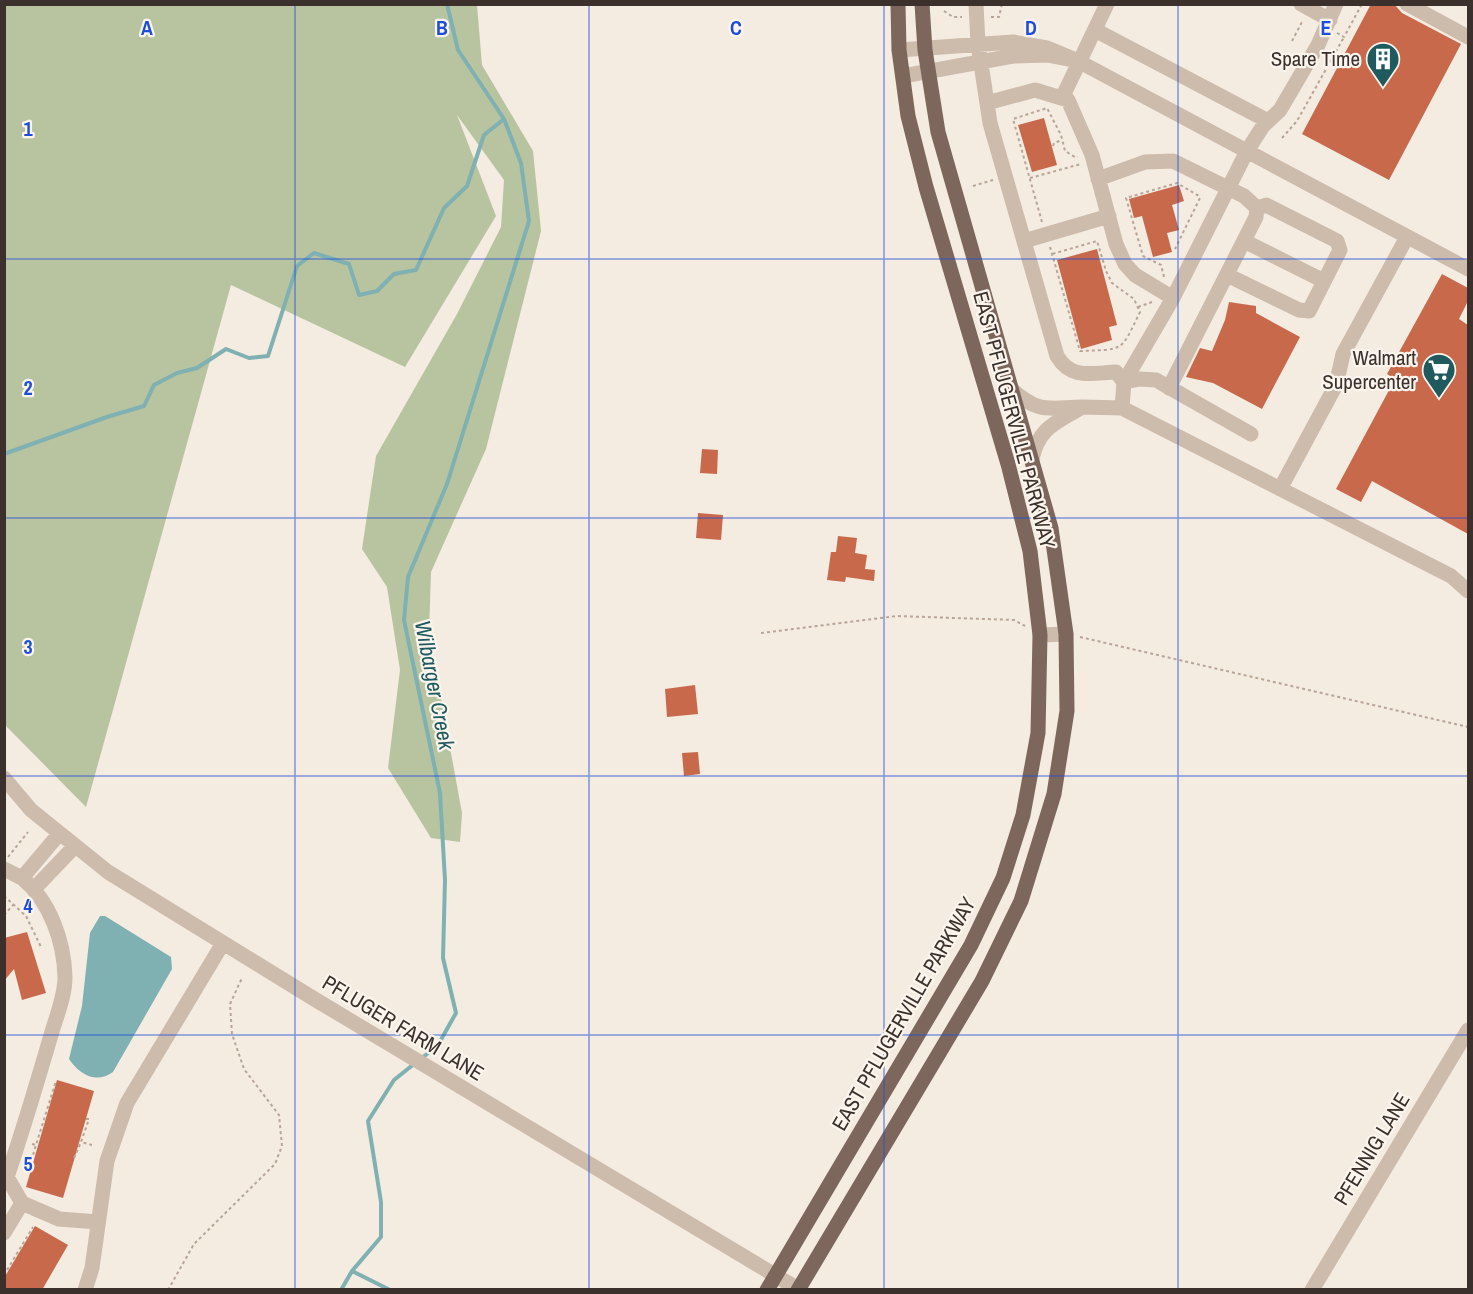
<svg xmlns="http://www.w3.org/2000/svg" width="1473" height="1294" font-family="'Archivo Narrow',sans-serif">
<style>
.green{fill:#b8c4a0}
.water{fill:#7fb0b2}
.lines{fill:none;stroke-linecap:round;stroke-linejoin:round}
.stream{stroke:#7fb0b2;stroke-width:4}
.building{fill:#c8694b}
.path{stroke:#b9a596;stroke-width:2;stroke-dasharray:3 3;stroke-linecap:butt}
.minor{stroke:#cdbbac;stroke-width:15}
.major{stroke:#7d675c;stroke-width:15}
.grid{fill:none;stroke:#1d4ed8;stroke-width:1.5;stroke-opacity:0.55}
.labels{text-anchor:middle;stroke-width:4.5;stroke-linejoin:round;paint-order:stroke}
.poi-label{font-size:21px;fill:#3b302b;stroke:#fbf5ee;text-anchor:end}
.street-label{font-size:21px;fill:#3b302b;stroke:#fbf5ee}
.water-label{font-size:22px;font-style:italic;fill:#1f5a5e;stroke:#fbf5ee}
.grid-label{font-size:20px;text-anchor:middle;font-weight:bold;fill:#1d4ed8;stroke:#fbf5ee;stroke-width:4.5;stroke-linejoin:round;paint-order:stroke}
</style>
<rect width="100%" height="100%" fill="#f4ebe1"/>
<path class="green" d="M4,5H477L482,65L533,151L541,231L486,449L431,572L429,633L462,813L460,842L431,838L388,768L400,670L387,587L362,549L376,456L457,314L501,227L504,180L457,115L496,216L405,367L231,285L86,807L5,725Z"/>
<path class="water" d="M100,916H105L171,957L172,969L113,1072C96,1084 80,1075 69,1059L82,1006L90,933Z"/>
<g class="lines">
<path class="stream" d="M4,454L107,417L144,406L154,385L177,373L197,368L226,349L249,358L268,356L297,266L314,253L349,264L359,295L377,291L394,274L416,270L444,208L467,186L484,135L504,119
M422,1058L438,1045L456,1013L443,958L445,880L440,793L404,620L408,577L447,484L529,221L521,163L504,119L458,50L447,4
M352,1271L390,1290
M341,1290L352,1271L381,1237V1202L368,1121L394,1080L414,1064"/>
</g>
<path class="building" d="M1371,4H1394L1402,13L1461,44L1389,180L1302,134Z
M1044,118L1057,165L1032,172L1018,125Z
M1179,185L1184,201L1172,205L1179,230L1167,233L1172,252L1153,257L1142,216L1134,218L1129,199Z
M1097,249L1117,325L1109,327L1112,340L1081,349L1057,260Z
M1442,274L1468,288V301L1459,319L1468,325V534L1372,481L1361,502L1336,489L1395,379L1387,374Z
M1229,302L1256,306V313L1300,337L1262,409L1213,383L1186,377L1200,348L1212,351L1225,320Z
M702,449L718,450L717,474L700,473Z
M698,513L723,515L721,540L696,538Z
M838,536L857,538L855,553L867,555L865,569L875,570L874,581L846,577L845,582L827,580L831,552H836Z
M695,685L698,714L667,717L665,689Z
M698,752L700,774L684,776L682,753Z
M27,932L46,993L22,1000L14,969L4,981V938Z
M57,1080L94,1091L63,1198L26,1187Z
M35,1226L68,1245L42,1290H4V1278Z"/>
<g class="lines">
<path class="path" d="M944,11L953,17H962
M991,17H999L1002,4
M1337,33L1344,37L1362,4
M1292,41L1303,20
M1282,138L1297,121L1344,37
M1053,146L1054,143L1062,140
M1030,178L1081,164
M973,186L993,180
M1042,222L1013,119L1047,108L1061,135L1065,151L1075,157H1078
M1050,247L1080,351C1125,349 1120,353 1140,312L1134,299L1112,283L1106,271L1097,241L1052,254
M1164,277L1161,265L1143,256L1126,198L1177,183L1199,196L1200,198L1175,249
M1138,307L1152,302
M761,633L897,616L1014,620L1025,626
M1080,637L1468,727
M8,857L28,832
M4,896L26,916L41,947
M4,915L14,904
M86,1119H89L81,1142L92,1145
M32,1144L36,1145L56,1081
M74,1158L81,1142
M28,1172L36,1145
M4,1275L33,1227
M168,1290L194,1244L275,1164L282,1146L279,1115L244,1069L232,1034L230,1004L242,978"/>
<path class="minor" d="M976,4L978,44L990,123L1057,356C1071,380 1092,373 1116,372L1124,382L1122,408
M1301,4L1330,20
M1407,4L1468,37
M1095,30L1268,121
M899,50L1013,42L1047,48L1078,61L1047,55L1013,56L903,76
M1078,61L1468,269
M1062,98L1107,4
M987,103L1035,90L1068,100L1092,155L1116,244L1125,264L1135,275L1173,298L1124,382
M1098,179L1145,162L1173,161L1244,196L1257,208L1256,217L1169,388
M1024,241L1109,216
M1244,241L1324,281
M1227,275L1299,310L1309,311L1340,250L1337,241L1266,205L1257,208
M1173,298L1247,151L1263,126L1280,110L1318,45L1336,4
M1124,382L1140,379L1156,380L1251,434
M1012,390C1040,414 1048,408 1082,407C1056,423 1039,427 1032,459
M1082,407L1122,408L1451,576L1468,591
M1280,489L1336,385L1343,354L1407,237
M1040,635L1066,634
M4,778L31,810L108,872L316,1000L798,1289
M4,869L22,878L59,834
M35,888L75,846
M22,1203L7,1177C23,1130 37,1083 51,1035C56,1017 65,997 65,977C64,941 50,901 22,878
M4,1233L22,1203L59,1219L98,1222
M85,1290L92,1268L107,1161L127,1103L223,943
M1312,1290L1468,1030"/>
<path class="major" d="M767,1290L971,945L1003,878L1023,815L1038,733L1040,635L1030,551L1008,464L926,187L908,116L899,50L898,4
M798,1290L982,981L1021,901L1054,794L1067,711L1066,634L1051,528L938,132L925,50L922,4"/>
</g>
<path class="grid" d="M295,4V1290M589,4V1290M884,4V1290M1178,4V1290M4,259H1468M4,518H1468M4,776H1468M4,1035H1468"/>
<defs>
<g id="building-pin" transform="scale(1.725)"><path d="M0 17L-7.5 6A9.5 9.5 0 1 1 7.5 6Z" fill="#1f5a5e" stroke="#fbf5ee"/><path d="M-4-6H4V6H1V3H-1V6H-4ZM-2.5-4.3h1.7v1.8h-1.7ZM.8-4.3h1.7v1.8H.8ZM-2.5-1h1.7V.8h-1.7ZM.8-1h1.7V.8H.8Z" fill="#fff"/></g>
<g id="supermarket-pin" transform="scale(1.725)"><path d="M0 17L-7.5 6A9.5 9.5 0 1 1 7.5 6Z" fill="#1f5a5e" stroke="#fbf5ee"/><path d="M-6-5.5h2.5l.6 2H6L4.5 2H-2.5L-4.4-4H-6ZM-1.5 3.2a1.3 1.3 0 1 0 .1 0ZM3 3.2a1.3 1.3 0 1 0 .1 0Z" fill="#fff"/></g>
</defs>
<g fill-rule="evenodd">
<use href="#building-pin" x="1383" y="59"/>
<use href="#supermarket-pin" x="1439" y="370"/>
</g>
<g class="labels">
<g class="poi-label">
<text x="1360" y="66">Spare Time</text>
<text x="1416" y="365">Walmart<tspan x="1416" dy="24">Supercenter</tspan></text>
</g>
<g class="street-label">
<text transform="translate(1014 420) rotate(75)" y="7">EAST PFLUGERVILLE PARKWAY</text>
<text transform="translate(904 1014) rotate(-60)" y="7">EAST PFLUGERVILLE PARKWAY</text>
<text transform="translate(403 1028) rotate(31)" y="7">PFLUGER FARM LANE</text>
<text transform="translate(1372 1149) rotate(-59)" y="7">PFENNIG LANE</text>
</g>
<g class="water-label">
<text transform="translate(435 685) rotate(79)" y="8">Wilbarger Creek</text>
</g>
</g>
<g class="grid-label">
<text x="147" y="35">A</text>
<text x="442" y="35">B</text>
<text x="736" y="35">C</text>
<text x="1031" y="35">D</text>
<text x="1326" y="35">E</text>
<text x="28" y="136">1</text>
<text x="28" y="395">2</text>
<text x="28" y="654">3</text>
<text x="28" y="913">4</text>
<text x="28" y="1171">5</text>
</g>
<rect width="1473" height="1294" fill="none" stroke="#3b302b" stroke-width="12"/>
</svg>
